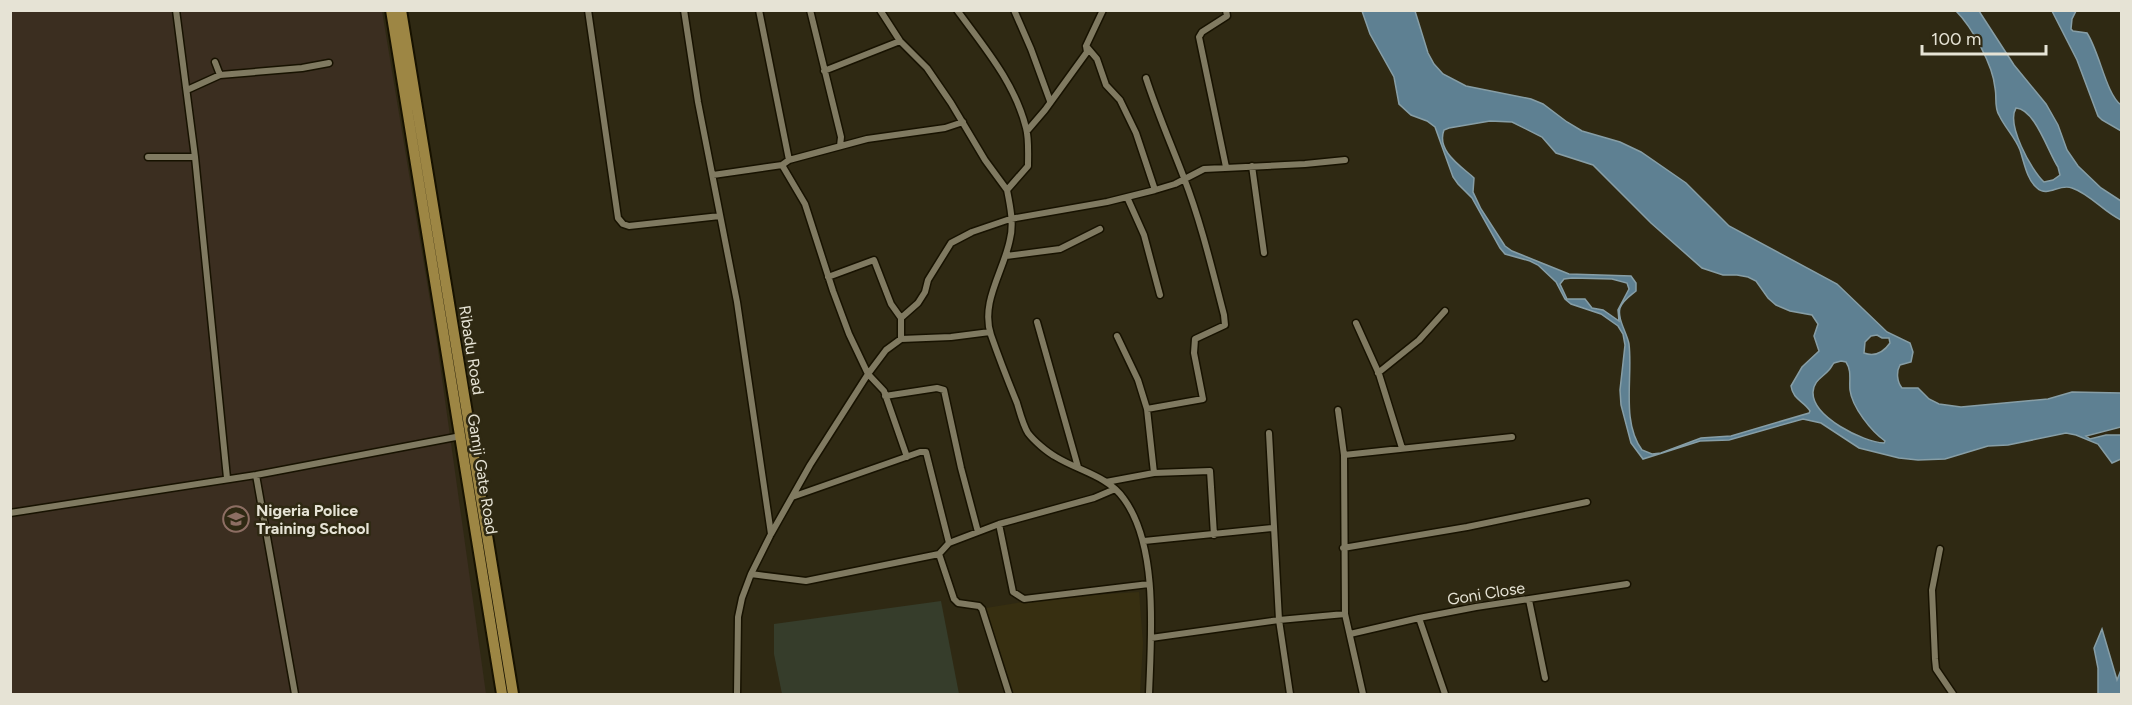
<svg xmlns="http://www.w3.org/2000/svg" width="2132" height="705" font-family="Figtree,sans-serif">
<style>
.built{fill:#372f11}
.education{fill:#3b2e20}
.green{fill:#363d2b}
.water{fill:#5e8092;stroke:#879ea6;stroke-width:1.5;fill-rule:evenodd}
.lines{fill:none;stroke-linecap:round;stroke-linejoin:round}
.minor-casing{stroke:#171200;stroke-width:9}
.primary-casing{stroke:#171200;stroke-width:14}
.minor{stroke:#807a61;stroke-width:6}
.primary{stroke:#9d8644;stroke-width:10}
.labels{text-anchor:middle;stroke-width:5;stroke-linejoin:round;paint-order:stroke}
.street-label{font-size:16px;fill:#e6e3d5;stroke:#2f2913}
.poi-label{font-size:16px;font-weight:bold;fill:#e6e3d5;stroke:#2f2913;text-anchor:start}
</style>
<rect width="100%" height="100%" fill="#2f2913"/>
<path class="built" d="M1139,592L1143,643L1140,694H1014L986,608L1047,598Z"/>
<path class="education" d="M10,11H382L437,343L486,694H11Z"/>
<path class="green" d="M941,601L959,694H782L774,654V624Z"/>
<path class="water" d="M1362,11H1415L1428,53L1434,64L1443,74L1466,86L1531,99L1543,104L1567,122L1582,131L1620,142L1641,152L1686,183L1729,226L1837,284L1887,332L1910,343L1913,352L1911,362L1900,365C1896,372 1897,382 1902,388H1918L1929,399L1939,404L1961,407L2048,399L2072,392L2121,393V427L2086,436L2090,439L2106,435H2121V459L2112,463L2098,444L2076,435L2066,433L2008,445L1988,446L1945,459L1918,460L1899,458L1859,448L1821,423L1803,419L1729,440L1700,441L1643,459L1631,443L1621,405L1620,390L1625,345L1623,334L1618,326L1601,314L1571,304L1565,299L1556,282L1538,265L1530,261L1505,254L1500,248L1472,198L1458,184L1453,177L1435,127L1427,121L1411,115L1399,104L1394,77L1370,34ZM1490,121L1512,122L1542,137L1556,153L1593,165L1651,223L1702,268L1723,275H1737L1748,277L1756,281L1768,298L1776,305L1790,311L1812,315L1818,324L1814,336L1819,351L1802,367L1791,386C1793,400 1804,401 1810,411L1809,413L1731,436L1701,438L1661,453L1652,454L1642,450C1621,422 1633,377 1629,344C1627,333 1617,319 1620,308C1623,300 1630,296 1636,291V283L1631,276L1569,274L1512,251L1505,246L1481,209L1473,192L1474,178C1461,166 1436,151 1444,130L1449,128ZM1572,278L1612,279L1627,283L1629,289L1618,310L1619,321L1603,310L1592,308L1585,299H1567L1560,284L1564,279ZM1877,335L1882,338H1889L1890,343C1883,353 1875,357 1864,353L1865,342L1871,336ZM1841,361L1846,362C1852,371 1849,380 1850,390C1852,407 1871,431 1885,441L1884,443C1863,442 1812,417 1813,392C1814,380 1822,378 1829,370C1831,368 1832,365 1834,363Z
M1956,11H1979L2014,65L2046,104L2058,125L2067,150L2078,166L2101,188L2121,201V220C2104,212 2090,194 2072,188C2059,183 2048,198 2037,188C2027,180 2024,162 2020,150C2015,137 2005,128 1999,115C1994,107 1997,97 1995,88C1993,65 1972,27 1956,11ZM2016,108C2035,109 2048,152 2058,167L2060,175L2053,180L2044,182C2031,170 2006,124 2016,108Z
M2052,11H2076L2072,19L2071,29L2073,31L2087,33C2100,53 2106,94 2121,105V131L2102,120L2098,116L2077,60Z
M2102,629L2117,680L2121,670V694H2098V668L2094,648Z"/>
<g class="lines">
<g class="minor-casing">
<path id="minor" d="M176,10L195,157L227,478
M588,10L618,218L623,224L629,226L720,216
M684,10L698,102L737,302L771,534
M759,10L789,160
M810,10L841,137L840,146
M880,10L900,41L927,68L951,103L985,160L1007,190
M957,10C984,47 1015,83 1026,128C1029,139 1028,154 1028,166L1007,190C1010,205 1014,224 1010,239C1004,271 980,302 991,335C999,358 1008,381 1017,403C1020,413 1023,425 1028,433C1034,441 1047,452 1056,457C1079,471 1108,476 1124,499C1159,547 1151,638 1149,694
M1014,10L1031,49L1050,101
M1226,10L1227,16L1202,32L1199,37L1226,167
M1086,46L1097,59L1106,85L1120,100L1136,133L1155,190
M215,62L220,75
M824,71L900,41
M1146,78C1157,112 1171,144 1184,178C1201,222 1212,269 1224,315L1225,325L1195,339L1194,353L1203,399L1147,409
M187,90L220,75L302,68L329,63
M1027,131L1045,110L1087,52L1086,46L1103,10
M148,157H195
M782,165L805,204L833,291L849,334L868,374L884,391L907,457
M1252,166L1264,253
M713,175L782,165L789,160L867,139L945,128L963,122
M1127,197L1144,235L1160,295
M1006,256L1060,249L1100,229
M828,277L874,260L891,304L901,318
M1037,322L1078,467
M1356,323L1379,374L1402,448
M1117,336L1138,380L1147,409L1154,473
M901,339V318L918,303L925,292L928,280L951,243L972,232L1010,219L1107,202L1155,190L1175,184L1204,169L1305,164L1345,160
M1378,373L1419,340L1445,311
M885,396L937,388L944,390L961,468L978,532
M1338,410L1344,455L1345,614L1363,694
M1269,433L1279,620L1290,694
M1344,455L1512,437
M256,475L295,694
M1106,482L1154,473L1210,471L1214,535
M792,497L920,452H926L949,543
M10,513L256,475L461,436
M999,524L1013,592L1024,599L1149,584
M1144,541L1273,528
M1343,548L1467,527L1587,502
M1940,549L1932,590L1935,659L1936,669L1953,694
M939,554L954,599L958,603L979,606L982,609L1009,694
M751,574L806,581L939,554L949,543L999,524L1094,498L1115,489
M1529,600L1545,678
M1419,618L1445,694
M1350,634L1419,618L1476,607L1627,584
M1151,638L1279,620L1345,614
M737,694L738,617L742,598L751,574L771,534L810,465L868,374L886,350L901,339L951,337L990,332"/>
</g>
<g class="primary-casing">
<path id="primary" d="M391,10L502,694
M401,10L513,694"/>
</g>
<use href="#minor" class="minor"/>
<use href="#primary" class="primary"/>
</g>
<defs>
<g id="university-ring" transform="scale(1.35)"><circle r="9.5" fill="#2f2913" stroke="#8d6e63" stroke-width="1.5"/><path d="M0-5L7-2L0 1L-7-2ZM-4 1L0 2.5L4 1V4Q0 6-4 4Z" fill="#8d6e63"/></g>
</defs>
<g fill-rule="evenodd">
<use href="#university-ring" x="236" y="519"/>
</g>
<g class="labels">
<g class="street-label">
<text transform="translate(472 350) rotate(81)" y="6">Ribadu Road</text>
<text transform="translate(483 474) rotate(81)" y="6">Gamji Gate Road</text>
<text transform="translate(1486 593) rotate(-9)" y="6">Goni Close</text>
</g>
<g class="poi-label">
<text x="256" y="516">Nigeria Police<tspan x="256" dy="18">Training School</tspan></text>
</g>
</g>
<rect width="2132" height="705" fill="none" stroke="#e6e3d5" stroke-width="24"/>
<path d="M1922 45v9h124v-9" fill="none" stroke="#e6e3d5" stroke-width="3"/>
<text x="1931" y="45" font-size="18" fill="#e6e3d5" stroke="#2f2913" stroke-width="4.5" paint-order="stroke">100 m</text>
</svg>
